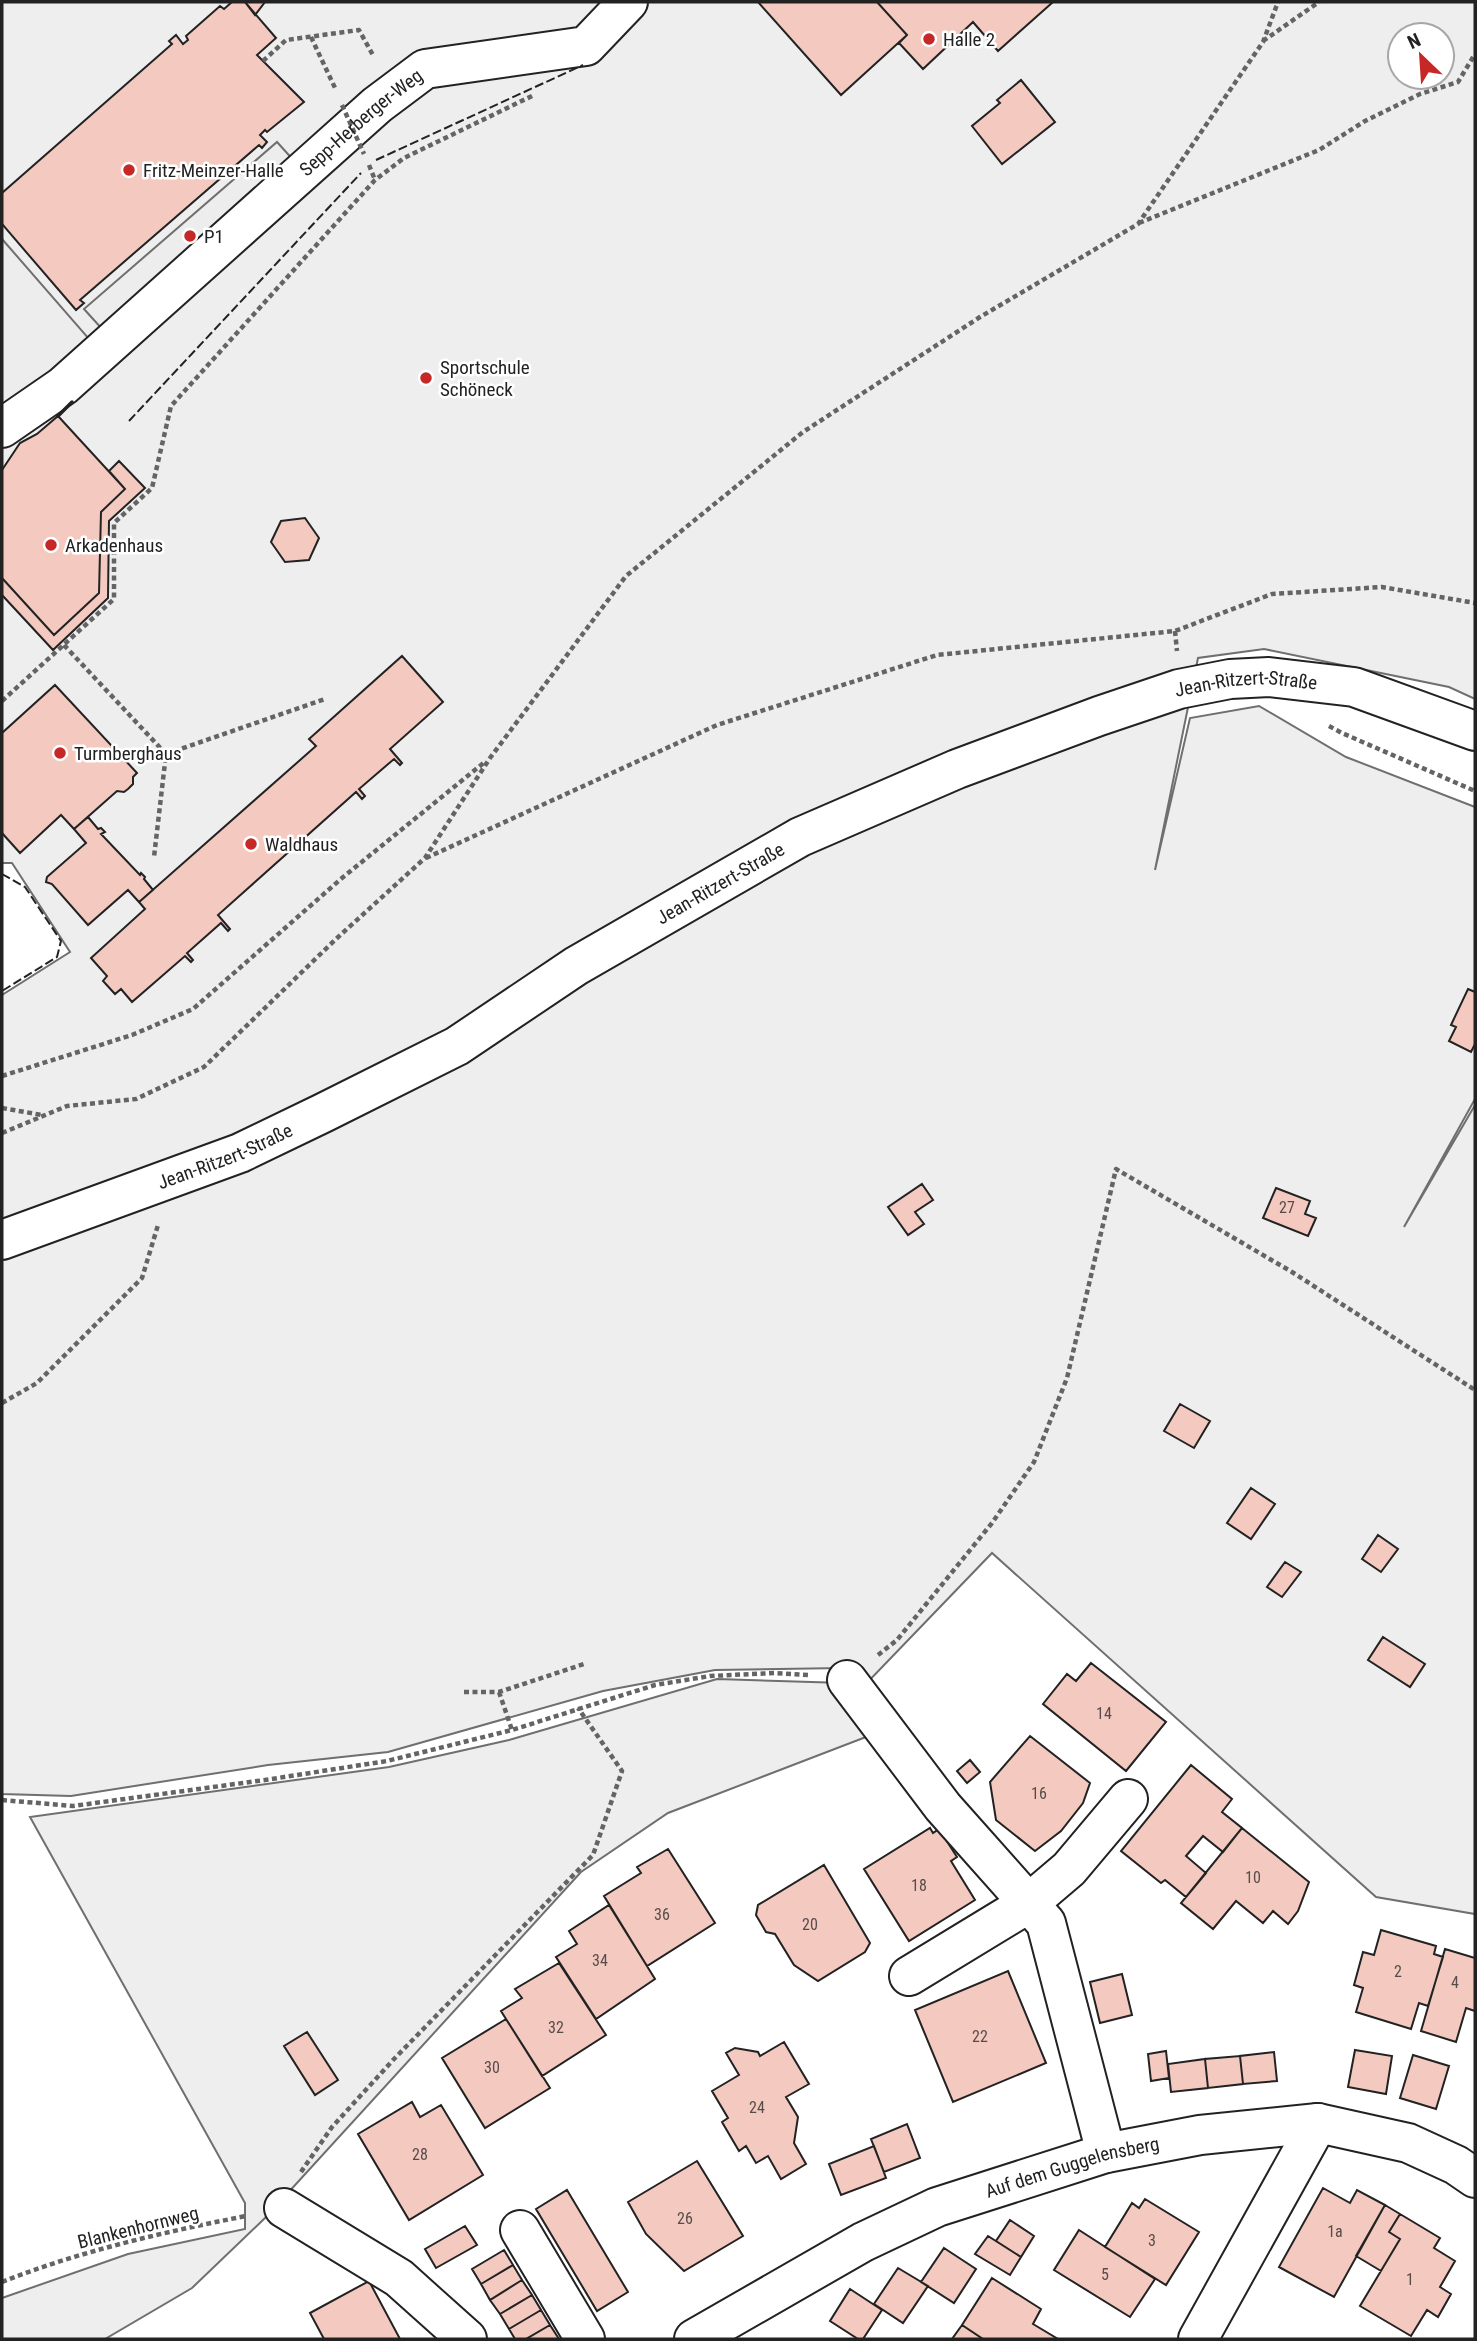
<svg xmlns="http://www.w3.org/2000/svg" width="1477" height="2341" font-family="'Roboto Condensed',sans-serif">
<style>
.green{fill:#eee;stroke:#6f6f6f;stroke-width:2;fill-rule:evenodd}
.parking{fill:#ededed;stroke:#6f6f6f;stroke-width:2}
.building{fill:#f3c9c0;stroke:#222;stroke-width:2}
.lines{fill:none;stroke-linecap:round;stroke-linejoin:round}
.minor-casing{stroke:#222;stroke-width:42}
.path{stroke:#646464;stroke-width:4.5;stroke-dasharray:5 3.5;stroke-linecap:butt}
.minor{stroke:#fff;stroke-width:38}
.path-bridge{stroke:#646464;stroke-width:4.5;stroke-dasharray:5 3.5;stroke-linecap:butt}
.fence{stroke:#222;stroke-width:2;stroke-dasharray:9 3.5;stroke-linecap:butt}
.wall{stroke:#222;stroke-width:3.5}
.poi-dot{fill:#c62828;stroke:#fff;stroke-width:2.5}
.labels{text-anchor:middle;stroke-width:5;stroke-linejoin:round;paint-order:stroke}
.number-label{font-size:16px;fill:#564c4a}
.poi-label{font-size:19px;fill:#222;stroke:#fff;text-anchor:start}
.street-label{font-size:19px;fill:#222;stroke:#fff}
</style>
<rect width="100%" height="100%" fill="#fff"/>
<path class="green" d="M2,2H1475V699L1449,687L1264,649L1198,658L1155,870L1190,718L1259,706L1346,757L1475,807V1099L1404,1227L1475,1105V1914L1376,1897L992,1553L861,1689L843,1668L715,1670L603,1691L388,1752L268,1765L71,1796L2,1794V995L70,952L12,863H2ZM1400,35H1442V77H1400Z
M717,1679L844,1683L879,1732L668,1813L581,1872L265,2218L192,2288L105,2339H2V2298L128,2254L245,2229V2203L30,1817L389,1767L509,1740Z"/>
<path class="parking" d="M277,142L296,163L103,330L84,309Z
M2,239L90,340L2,410Z"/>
<path class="building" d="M232,2H245L276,38L257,55L304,102L267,132L265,130L260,135L267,142L262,148L259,145L80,300L84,303L76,310L2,224V193L172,44L169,41L176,35L183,44L188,40L186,36L220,6L224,9Z
M245,2H265L255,15Z
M758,2H877L907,35L841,95Z
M877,2H1053L998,51L973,22L923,69L899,43L907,35Z
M1021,80L1055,122L1002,164L972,126L1000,103L997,100Z
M58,416L125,489L101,512L99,593L54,635L2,578V470L20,443L37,434Z
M119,461L145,488L109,521L108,598L53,650L2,595V578L54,635L99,593L101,512L125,489L109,471Z
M305,518L319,538L309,560L285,562L271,542L281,521Z
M402,656L443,702L390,749L402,763L400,765L394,759L359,789L365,796L362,799L356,792L218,915L230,929L228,931L221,923L187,953L193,960L191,962L185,956L132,1002L121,989L115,994L103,981L107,976L91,958L145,909L139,902L316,746L309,739Z
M55,685L137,773L133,777V784L128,789L124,792L117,791L74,829L61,815L20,853L2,833V733Z
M88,817L98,829L101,828L105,832L101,834L140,875L141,873L145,877L144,879L153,890L139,902L128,890L88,925L52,884L46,882L47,877L86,843L74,829Z
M1468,989L1475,992V1044L1471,1052L1449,1041L1456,1027L1451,1025Z
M922,1184L933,1200L915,1212L924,1224L908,1235L888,1207Z
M1276,1188L1310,1201L1305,1214L1316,1218L1308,1236L1263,1218Z
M1180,1404L1210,1421L1194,1448L1164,1431Z
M1251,1488L1275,1504L1251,1539L1227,1523Z
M1378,1535L1398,1549L1381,1572L1362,1559Z
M1285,1562L1301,1572L1282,1597L1267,1587Z
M1383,1637L1425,1664L1410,1687L1368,1660Z
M1091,1663L1166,1722L1126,1771L1043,1704L1067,1674L1076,1681Z
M1030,1736L1090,1783L1083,1803L1061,1831L1035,1851L996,1820L990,1782Z
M970,1760L980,1772L967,1783L957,1771Z
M1191,1765L1232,1799L1222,1812L1242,1828L1223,1852L1203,1836L1186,1856L1206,1873L1186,1897L1165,1880L1161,1883L1121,1851Z
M930,1828L933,1833L939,1829L957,1857L951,1861L975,1900L909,1941L864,1869Z
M1242,1828L1309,1882L1298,1911L1288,1924L1273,1911L1263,1923L1236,1901L1213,1929L1181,1903Z
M668,1849L715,1923L647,1966L604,1896L641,1873L637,1867Z
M824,1865L870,1943L865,1952L818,1981L794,1965L775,1934L766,1932L756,1915L758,1905Z
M609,1905L655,1979L596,2019L556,1957L577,1944L569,1931Z
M1381,1930L1436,1946L1434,1954L1443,1957L1428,2006L1419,2003L1411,2029L1356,2012L1363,1988L1354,1985L1363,1952L1374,1955Z
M1445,1949L1475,1958V2011L1466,2008L1456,2042L1421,2031Z
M559,1963L606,2035L542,2076L501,2011L522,1998L515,1989Z
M1008,1971L1046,2063L953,2102L915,2010Z
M1122,1974L1132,2015L1100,2023L1090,1982Z
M506,2019L550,2088L485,2128L442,2058Z
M307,2032L338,2080L315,2095L284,2046Z
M784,2042L809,2084L786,2097L798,2117L794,2143L806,2164L781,2179L768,2156L756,2163L746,2146L739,2151L722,2122L728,2118L712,2091L739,2075L726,2053L735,2048L758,2052L760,2056Z
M1355,2050L1392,2056L1386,2094L1348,2087Z
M1166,2051L1169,2078L1151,2081L1148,2054Z
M1274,2052L1277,2081L1243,2084L1240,2056Z
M1413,2055L1449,2066L1436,2109L1400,2098Z
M1240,2056L1243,2084L1208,2088L1205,2059Z
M1205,2059L1208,2088L1171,2092L1168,2064Z
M412,2102L420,2117L441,2105L483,2175L409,2220L358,2134Z
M907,2124L920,2158L884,2172L871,2139Z
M874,2146L886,2178L841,2195L829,2164Z
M697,2161L743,2236L684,2271L646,2234L628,2202Z
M1323,2188L1350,2203L1357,2190L1385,2205L1334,2297L1279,2267Z
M567,2190L628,2292L597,2311L536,2209Z
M1145,2199L1199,2232L1166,2285L1105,2247L1132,2203L1139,2208Z
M1385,2205L1400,2214L1389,2232L1400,2239L1381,2271L1356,2256Z
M1400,2214L1440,2238L1434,2248L1455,2261L1440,2287L1451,2294L1438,2317L1427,2310L1411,2336L1360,2306L1400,2239L1389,2232Z
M1010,2220L1034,2236L1021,2257L996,2241Z
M465,2226L477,2245L436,2268L425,2249Z
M1079,2230L1155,2279L1130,2317L1054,2270Z
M988,2236L1021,2257L1010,2275L975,2254Z
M944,2248L976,2269L954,2303L921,2282Z
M504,2250L513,2265L481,2284L472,2269Z
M513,2265L522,2280L490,2300L481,2284Z
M898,2268L928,2286L903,2323L874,2304Z
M992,2278L1041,2309L1033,2324L1058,2339H983L962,2325Z
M522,2280L532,2295L500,2314L490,2300Z
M369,2281L400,2339H324L310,2313Z
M850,2289L882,2310L863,2339H858L830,2321Z
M532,2295L541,2310L509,2329L500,2314Z
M541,2310L550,2325L526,2339H515L509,2329Z
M550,2325L559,2339H526Z
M962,2325L983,2339H952Z"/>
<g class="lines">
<g class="minor-casing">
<g id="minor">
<path id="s1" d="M2,428L63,386L377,105L425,69L586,46L628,2"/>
<path id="s2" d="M2,1240L240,1153L323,1113L457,1046L576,966L800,837L957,769L1099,716L1179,689L1230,679L1269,677L1354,687L1475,731"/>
<path d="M847,1680L943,1807L1046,1923L1106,2153"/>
<path d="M909,1976L1029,1903L1069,1869L1128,1799"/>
<path d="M284,2208L399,2278L467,2339"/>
<path d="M520,2230L585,2339"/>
<path id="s3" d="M694,2339L863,2242L937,2207L1106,2153L1200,2135L1318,2123L1408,2143L1456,2165L1475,2178"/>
<path d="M1198,2339L1318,2123"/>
</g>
</g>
<path class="path" d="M311,37L336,90
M1263,41L1319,2
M263,61L286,40L359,30L374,57
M369,165L375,180
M1139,223L1319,150L1365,121L1420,94L1458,82L1475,54
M1175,631L1177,651
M64,645L166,754L154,857
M2,701L114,599V523L152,488L171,406L375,180L404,158L534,95
M1329,726L1342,733L1475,791
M166,754L325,699
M426,858L717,725L937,655L1175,631L1272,594L1382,587L1475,603
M2,1076L132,1035L193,1009L342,878L486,761
M2,1108L42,1115
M2,1133L67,1106L136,1099L204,1067L336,939L425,858L490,758L626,576L803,432L980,317L1138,224L1263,42L1278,2
M2,1403L37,1383L142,1278L158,1225
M878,1655L897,1640L992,1523L1034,1462L1067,1378L1116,1169L1292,1272L1475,1390
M464,1692H499L584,1664
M499,1692L512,1730
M2,1800L73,1806L265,1780L387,1761L512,1730L655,1685L710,1676L775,1673L808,1675
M301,2172L332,2127L394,2059L593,1855L622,1771L578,1708
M2,2282C80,2251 164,2232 246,2216"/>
<use href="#minor" class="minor"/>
<path class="path-bridge" d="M342,105L364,154"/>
<path class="fence" d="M376,160L583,65
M129,421L361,173
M2,874L25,887L61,941L57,957L2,991"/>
<path class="wall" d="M58,416L72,402"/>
</g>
<g class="poi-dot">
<circle cx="929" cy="39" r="7"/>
<circle cx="129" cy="170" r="7"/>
<circle cx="190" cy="236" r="7"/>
<circle cx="426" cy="378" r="7"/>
<circle cx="51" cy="545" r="7"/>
<circle cx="60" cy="753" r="7"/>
<circle cx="251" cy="844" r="7"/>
</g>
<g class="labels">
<g class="number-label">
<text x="1287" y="1213">27</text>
<text x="1104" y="1719">14</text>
<text x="1039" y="1799">16</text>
<text x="1253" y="1883">10</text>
<text x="919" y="1891">18</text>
<text x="662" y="1920">36</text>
<text x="810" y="1930">20</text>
<text x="600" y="1966">34</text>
<text x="1398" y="1977">2</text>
<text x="1455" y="1988">4</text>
<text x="556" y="2033">32</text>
<text x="980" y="2042">22</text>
<text x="492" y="2073">30</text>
<text x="757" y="2113">24</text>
<text x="420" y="2160">28</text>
<text x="685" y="2224">26</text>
<text x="1335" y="2237">1a</text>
<text x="1152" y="2246">3</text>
<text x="1105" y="2280">5</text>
<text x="1410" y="2285">1</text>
</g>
<g class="poi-label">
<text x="943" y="46">Halle 2</text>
<text x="143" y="177">Fritz-Meinzer-Halle</text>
<text x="204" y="243">P1</text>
<text x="440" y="374">Sportschule<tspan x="440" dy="22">Schöneck</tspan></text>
<text x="65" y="552">Arkadenhaus</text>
<text x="74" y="760">Turmberghaus</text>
<text x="265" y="851">Waldhaus</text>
</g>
<g class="street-label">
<text dy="7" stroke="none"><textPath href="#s1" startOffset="472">Sepp-Herberger-Weg</textPath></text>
<text dy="7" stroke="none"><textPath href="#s2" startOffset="1372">Jean-Ritzert-Straße</textPath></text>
<text dy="7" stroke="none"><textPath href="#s2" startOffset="805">Jean-Ritzert-Straße</textPath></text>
<text dy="7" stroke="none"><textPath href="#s2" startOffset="238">Jean-Ritzert-Straße</textPath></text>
<text dy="7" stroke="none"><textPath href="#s3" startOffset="418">Auf dem Guggelensberg</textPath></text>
<text transform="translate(138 2227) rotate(-14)" y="7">Blankenhornweg</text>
</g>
</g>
<rect width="1477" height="2341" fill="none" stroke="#222222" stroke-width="7"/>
<g transform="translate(1421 56) rotate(335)"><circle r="33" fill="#ffffff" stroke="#a7a7a7" stroke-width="2"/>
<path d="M0-5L12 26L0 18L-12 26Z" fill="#c62828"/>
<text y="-10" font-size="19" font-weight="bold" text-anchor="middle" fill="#222222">N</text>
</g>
</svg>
